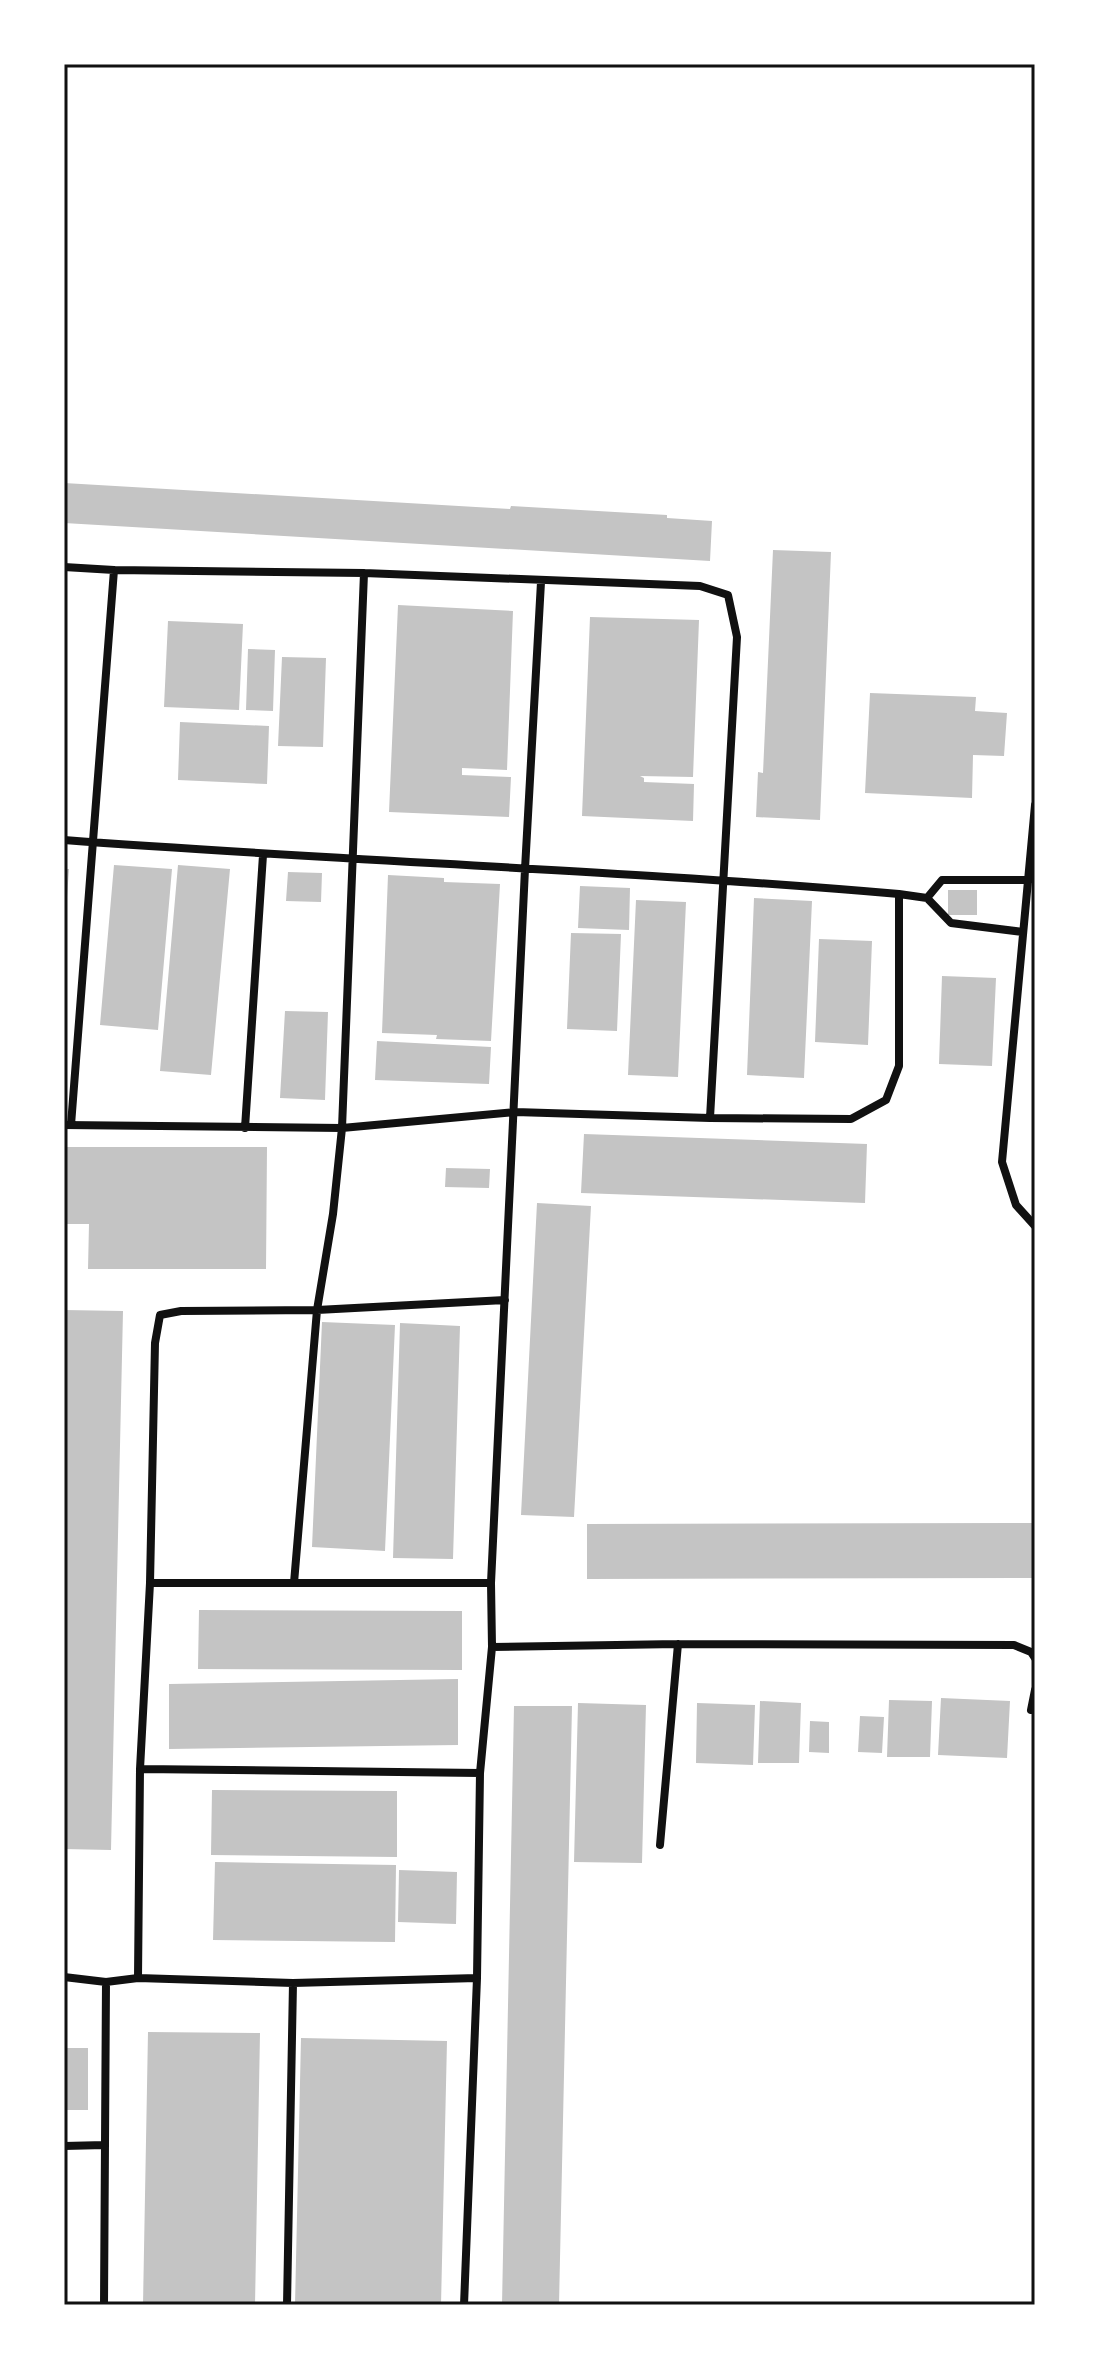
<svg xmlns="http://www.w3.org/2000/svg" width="1099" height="2369" font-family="Poppins,sans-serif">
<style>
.building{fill:#c4c4c4}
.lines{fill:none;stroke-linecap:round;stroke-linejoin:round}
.minor{stroke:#111;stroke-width:8}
.neatline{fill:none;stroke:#111;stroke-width:3}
</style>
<rect width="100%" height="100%" fill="#fff"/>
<path class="building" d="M64,483L510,509L511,506L667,515V518L712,521L710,561L64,523Z
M773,550L831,552L820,820L756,817L758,772L763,773Z
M398,605L513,611L507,770L462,768V775L511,777L509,817L389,812Z
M590,617L699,620L693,777L640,776L644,778V782L694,784L693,821L582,816Z
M168,621L243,624L239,710L164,707Z
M248,649L275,650L273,711L246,710Z
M282,657L326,658L323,747L278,746Z
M870,693L976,697L975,711L1007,713L1004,756L973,755L972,798L865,793Z
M180,722L269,726L267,784L178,780Z
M114,865L172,869L158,1030L100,1025Z
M178,865L230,869L211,1075L160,1071Z
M64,869H69L66,911H64Z
M288,872L322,873L321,902L286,901Z
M388,875L444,878V882L500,884L491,1041L436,1039L437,1035L382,1033Z
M580,886L630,888L629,930L578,928Z
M948,890H977V915H948Z
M754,898L812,901L804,1078L747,1075Z
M636,900L686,902L678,1077L628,1075Z
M571,933L621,934L617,1031L567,1029Z
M819,939L872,941L868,1045L815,1042Z
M942,976L996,978L992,1066L939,1064Z
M285,1011L328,1012L325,1100L280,1098Z
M377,1041L491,1047L489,1084L375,1080Z
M584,1134L867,1144L865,1203L581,1193Z
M64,1147H267L266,1269H88L89,1224H64Z
M446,1168L490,1169L489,1188L445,1187Z
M537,1203L591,1206L574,1517L521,1515Z
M64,1310L123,1311L111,1850L64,1849Z
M322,1322L395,1325L385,1551L312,1547Z
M400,1323L460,1326L453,1559L393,1558Z
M1035,1523V1578L587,1579V1524Z
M199,1610L462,1611V1670L198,1669Z
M458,1679V1745L169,1749V1684Z
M941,1698L1010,1701L1007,1758L938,1755Z
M889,1700L932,1701L930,1757H887Z
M760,1701L801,1703L799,1763H758Z
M578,1703L646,1705L642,1863L574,1862Z
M697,1703L755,1705L753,1765L696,1763Z
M514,1706H572L559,2305H502Z
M860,1716L884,1717L882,1753L858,1752Z
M810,1721L829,1722V1753L809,1752Z
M212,1790L397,1791V1857L211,1855Z
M215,1862L396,1865L395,1942L213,1940Z
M399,1870L457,1872L456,1924L398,1922Z
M148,2032L260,2033L255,2305H143Z
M301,2038L447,2041L441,2305H295Z
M64,2048H88V2110H64Z"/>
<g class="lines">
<path class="minor" d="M64,567L114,570L364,573L700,586L728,595L737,637L710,1118
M1035,805L1002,1162L1016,1205L1035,1226
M64,840C342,861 621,870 899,894L927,898L951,923L1023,932
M927,898L942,880H1029
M64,1125L342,1128L515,1112L710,1118L851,1119L886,1100L899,1066V894
M71,1125L114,570
M245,1128L263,855
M150,1583H491
M294,1583L317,1310L333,1214L342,1128L364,573
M492,1647L678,1644L1014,1645L1031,1652L1035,1658
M1031,1710L1035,1690
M480,1773L140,1769L150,1583L155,1343L160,1315L181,1311L317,1310L505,1300
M660,1845L678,1644
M64,1977L106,1982L138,1978L293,1983L477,1978
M138,1978L140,1769
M64,2146L105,2145
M104,2305L106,1982
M287,2305L293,1983
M464,2305L477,1978L480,1773L492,1647L491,1583L525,869L541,582"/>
</g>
<rect width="1099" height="2369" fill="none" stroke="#ffffff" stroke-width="132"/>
<rect x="66" y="66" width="967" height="2237" class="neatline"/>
</svg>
